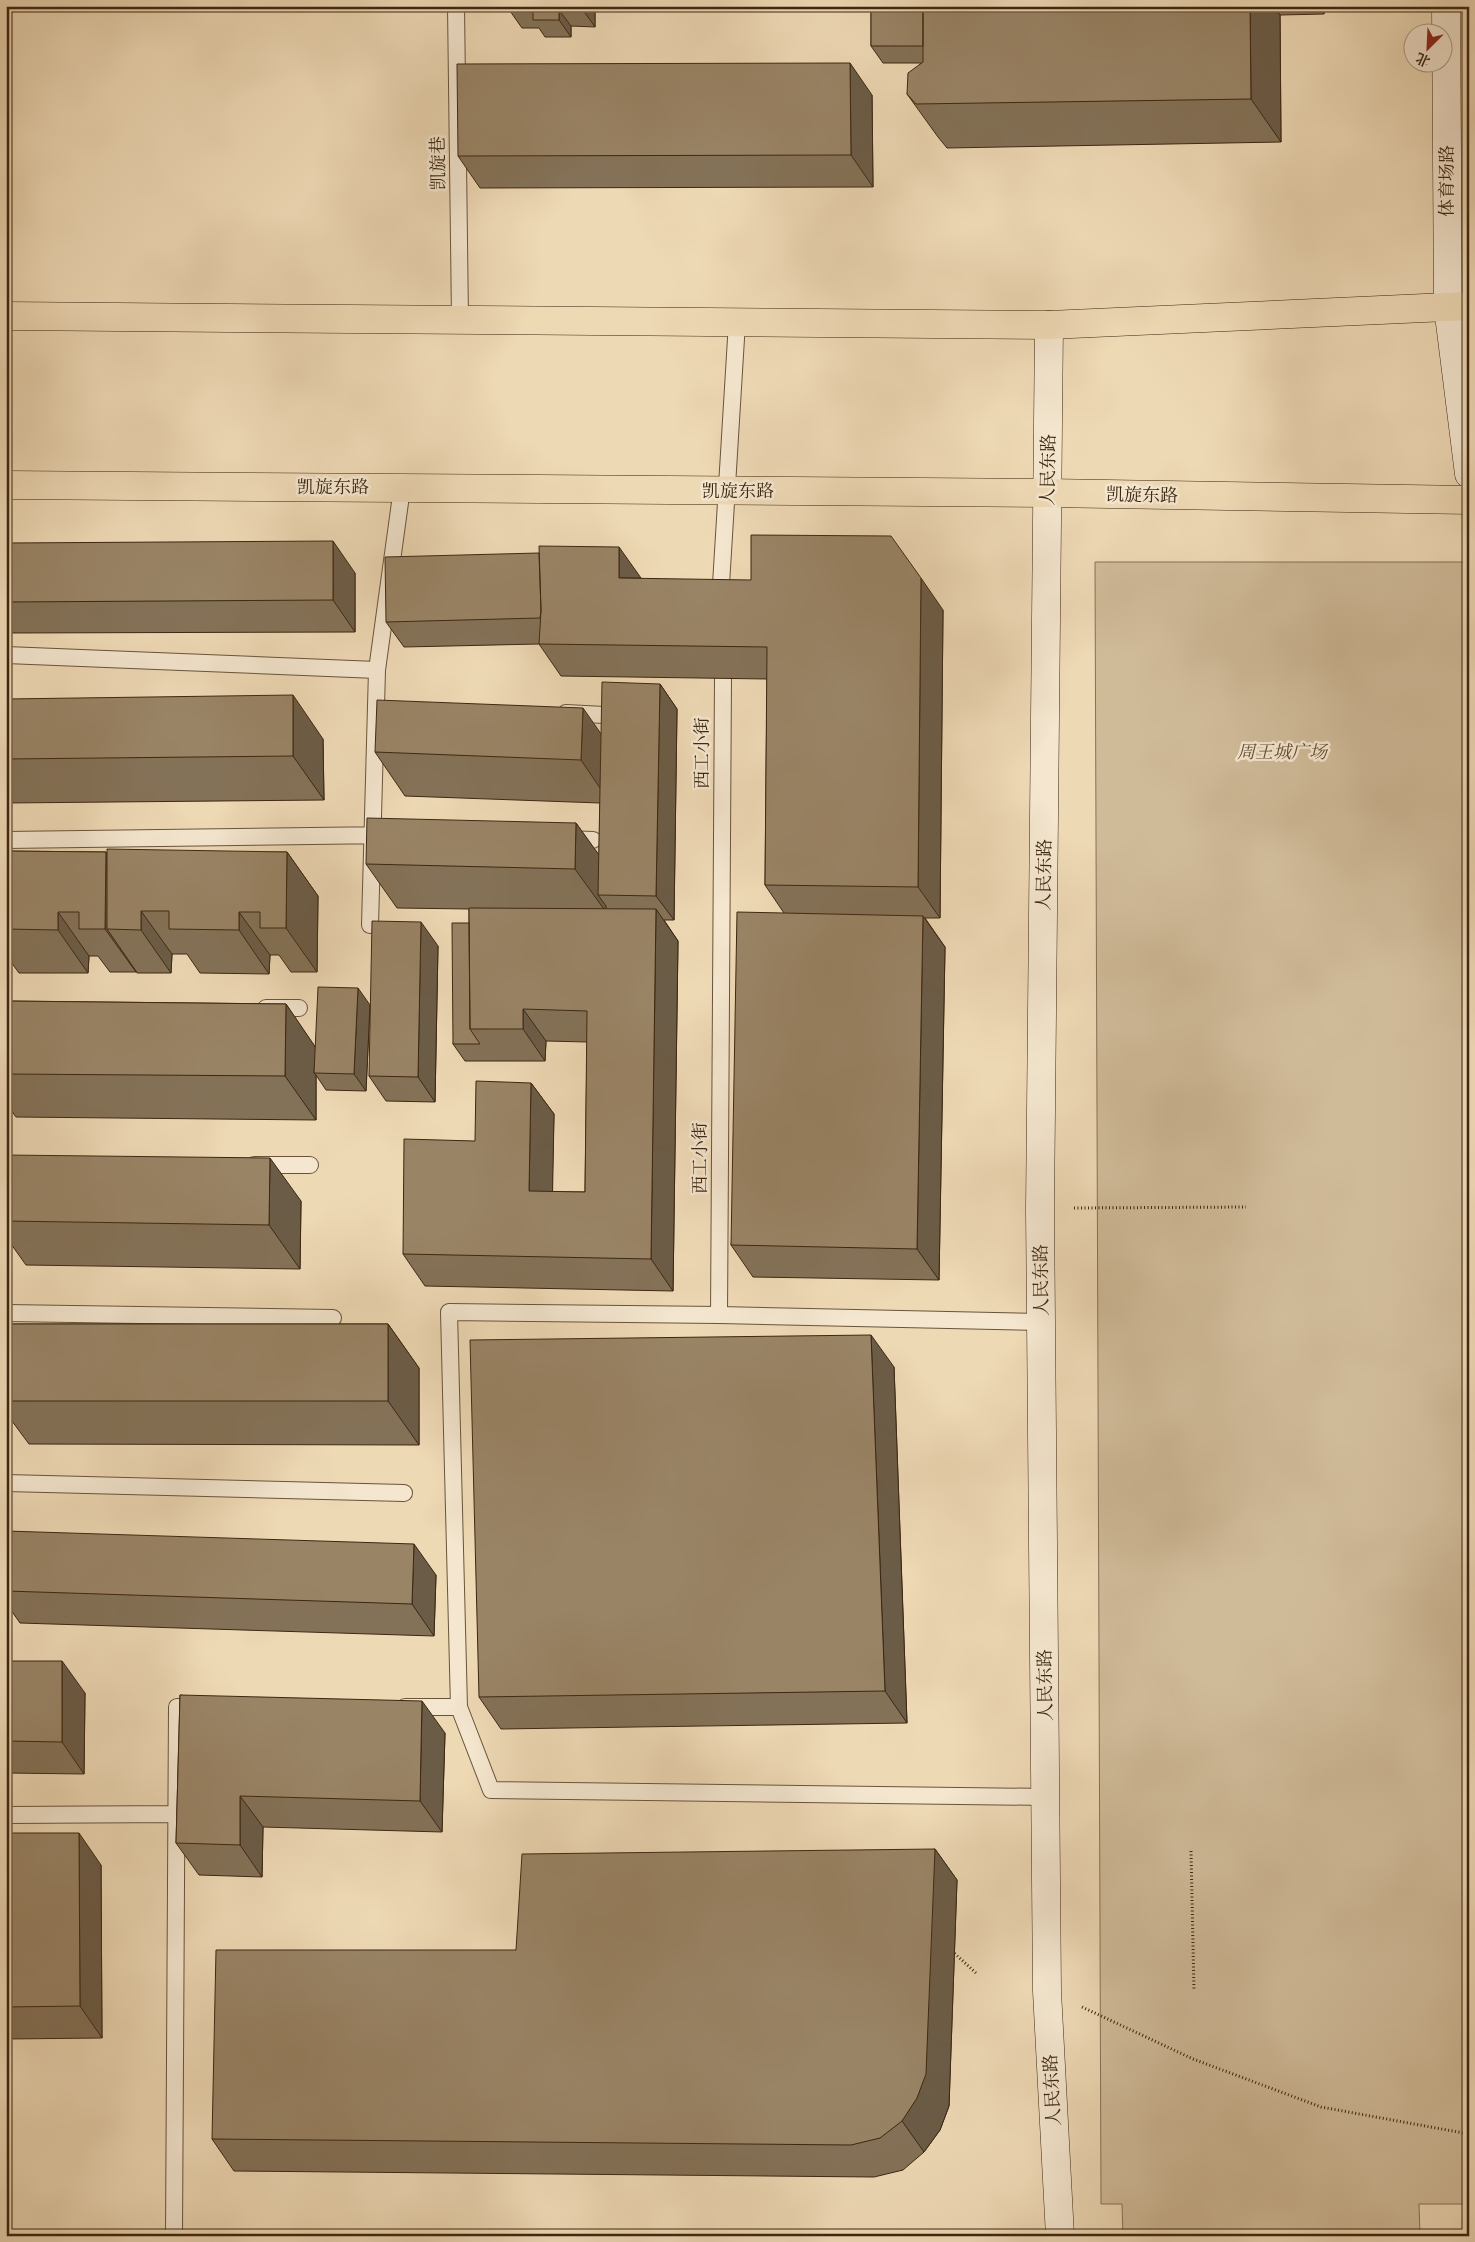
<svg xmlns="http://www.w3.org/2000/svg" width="1475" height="2242" font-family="Alegreya,'Noto Serif SC',serif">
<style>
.green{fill:#d0bb99;stroke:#867155}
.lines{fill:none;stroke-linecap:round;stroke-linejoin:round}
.lane-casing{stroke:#69543a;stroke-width:18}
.secondary-casing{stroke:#3d2711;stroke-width:29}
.primary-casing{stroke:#3d2711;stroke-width:29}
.path{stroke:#3d2711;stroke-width:3;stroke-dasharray:1 2.5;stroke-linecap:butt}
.lane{stroke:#f4e6cf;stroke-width:16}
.secondary{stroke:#f4e6cf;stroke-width:28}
.primary{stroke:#eed9b5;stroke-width:28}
.wall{fill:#847258;stroke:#3d2711}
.shaded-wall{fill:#6b5c47;stroke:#3d2711}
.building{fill:#998466;stroke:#3d2711}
.labels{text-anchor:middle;stroke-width:5;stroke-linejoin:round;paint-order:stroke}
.street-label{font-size:18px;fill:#3d2711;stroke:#f4e6cf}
.park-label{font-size:18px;font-style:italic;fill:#624c33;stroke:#f4e6cf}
</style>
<rect width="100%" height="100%" fill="#eed9b5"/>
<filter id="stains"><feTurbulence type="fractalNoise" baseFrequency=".004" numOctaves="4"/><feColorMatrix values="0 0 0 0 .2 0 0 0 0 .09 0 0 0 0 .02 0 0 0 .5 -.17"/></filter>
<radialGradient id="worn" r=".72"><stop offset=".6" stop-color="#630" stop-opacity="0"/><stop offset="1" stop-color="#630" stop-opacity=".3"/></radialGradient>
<path class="green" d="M1095,562H1469V2204H1419L1420,2236H1123L1122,2204H1101Z"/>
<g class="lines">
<g class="lane-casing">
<path id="lane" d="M456,6L460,320
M720,601L737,322
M6,655L377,670
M723,678L719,1315L1041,1322
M566,713L604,715
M565,839L593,840
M6,840L388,835
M370,925L377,670L402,488
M266,1008H299
M254,1165H310
M6,1313L333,1318
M6,1483L404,1493
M405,1707H459L491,1790L1046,1797
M459,1707L449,1312L719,1315
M6,1815L177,1814
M174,2236L177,1707H201"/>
</g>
<g class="secondary-casing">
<path id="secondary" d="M1446,6L1448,307L1469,474
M1049,325L1040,1209L1047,1991L1060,2236"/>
</g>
<g class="primary-casing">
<path id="primary" d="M6,316L1049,325L1469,306
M6,485L1048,493L1469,500"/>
</g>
<path class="path" d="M1074,1208L1246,1207
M1191,1851L1194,1991
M952,1951L977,1974
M1082,2007L1193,2059L1321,2107L1469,2134"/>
<use href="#lane" class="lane"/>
<use href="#secondary" class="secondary"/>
<use href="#primary" class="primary"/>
</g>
<path class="wall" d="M595,6V27L571,26V37H545L539,28H522L510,11Z
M871,6H1324V14L1280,15L1281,142L947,148L938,137L907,94L921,63H883L871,46Z
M872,95L873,187L480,188L458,156Z
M6,543L355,573V632L6,633Z
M641,579L943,610L940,918H925L945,947L939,1280L753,1277L731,1245L784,913L765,885L767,679L561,676L539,644L404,647L386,622Z
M660,684L677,709L674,920H664L678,941L673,1291L425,1286L403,1254L475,1141L531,1083L554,1114L552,1192H585L587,1042L546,1041L545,1061H465L453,1044L469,923V909L397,908L366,864L576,823L599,856L600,803L405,796L375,752L601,734Z
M6,699L323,739L324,800L6,803Z
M6,851L106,852L107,854L287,852L318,896L317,972H291L279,955H270L269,974L200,973L187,954H172L171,973H137L136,971V972H110L98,956H89L88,973H19L6,955Z
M438,946L435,1102L386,1101L369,1076Z
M6,1001L286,1004L315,1047L370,1005L366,1091L326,1090L316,1075V1120L16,1117L6,1103Z
M6,1155L301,1201L300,1269L26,1265L6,1237Z
M6,1324H388L419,1368V1445L29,1444L6,1413Z
M894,1367L907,1723L501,1729L479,1697Z
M6,1531L436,1575L434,1636L20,1623L6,1603Z
M6,1661L85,1693L84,1774L6,1773Z
M180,1695L445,1733L442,1832L263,1827L262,1877L199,1875L176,1843Z
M6,1833L101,1865L102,2038L6,2039Z
M935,1849L957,1880L949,2106L940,2130L924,2152L903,2170L874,2177L234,2171L212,2139L516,1950Z"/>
<path class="shaded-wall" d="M583,6H595V27L583,10Z
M1250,6H1274L1280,15L1281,142L1251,99Z
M1318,6H1324V14Z
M559,10L571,26V37L559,20Z
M850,63L872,95L873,187L851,155Z
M333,541L355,573V632L333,600Z
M619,547L641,578H619Z
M921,578L943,610L940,918L918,887Z
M660,684L677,709L674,920L656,896Z
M293,695L323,739L324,800L293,756Z
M583,708L613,751L611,804L581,760Z
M576,823L607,866L598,895L606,906V912L575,869Z
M106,852L136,896L107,929L136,971V972L105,929Z
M287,852L318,896L317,972L286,928Z
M656,909L678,941L673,1291L651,1259Z
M141,911L172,954L171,973L141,930Z
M58,912L89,956L88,973L58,930Z
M239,912L270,955L269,974L239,930Z
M923,916L945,947L939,1280L917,1249Z
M421,922L438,946L435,1102L418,1077Z
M358,988L370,1005L366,1091L354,1074Z
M286,1004L316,1048L314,1073L316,1075V1120L285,1076Z
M523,1009L546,1041L545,1061L523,1029Z
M531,1083L554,1114L552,1223L529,1191Z
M270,1158L301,1201L300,1269L269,1225Z
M388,1324L419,1368V1445L388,1401Z
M871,1335L894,1367L907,1723L885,1691Z
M414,1544L436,1575L434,1636L412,1604Z
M62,1661L85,1693L84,1774L62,1742Z
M422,1701L445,1733L442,1832L420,1801Z
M240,1796L263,1827L262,1877L240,1845Z
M79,1833L101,1865L102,2038L80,2006Z
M935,1849L957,1880L949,2106L940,2130L924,2152L902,2121Z"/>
<path class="building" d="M510,6H583V10H559V20H533V12L510,11Z
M871,6H923V46H871Z
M923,6H1250L1251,99L916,104L907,94L908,73L923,62Z
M850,63L851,155L458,156L457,64Z
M751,535L891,536L921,578L918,887L765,885L767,647L539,644L541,611L539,546L619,547V578L751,580Z
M333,541V600L6,602V543Z
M539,553L541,611L540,618L386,622L385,557Z
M602,682L660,684L656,896L598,895Z
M293,695V756L6,759V699Z
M377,700L583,708L581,760L375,752Z
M367,818L576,823L575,869L366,864Z
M107,849L287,852L286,928H260V912H239V930L169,929V911H141V930L107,929Z
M6,851L106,852L105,929H79V912H58V930L6,929Z
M469,908L656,909L651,1259L403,1254L404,1139L475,1141L476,1081L531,1083L529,1191L585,1192L587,1011L523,1009V1029H470Z
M737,912L923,916L917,1249L731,1245Z
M372,921L421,922L418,1077L369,1076Z
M452,923H469L470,1029L480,1044H453Z
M318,987L358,988L354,1074L314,1073Z
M6,1001L286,1004L285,1076L6,1074Z
M6,1155L270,1158L269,1225L6,1221Z
M6,1324H388V1401H6Z
M871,1335L885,1691L479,1697L470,1340Z
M6,1531L414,1544L412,1604L6,1591Z
M6,1661H62V1742L6,1741Z
M180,1695L422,1701L420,1801L240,1796V1845L176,1843Z
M6,1833H79L80,2006L6,2007Z
M935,1849L926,2074L917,2098L902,2121L880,2138L851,2145L212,2139L216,1950H516L522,1854Z"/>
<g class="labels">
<g class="street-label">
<text transform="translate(438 163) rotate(-91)" y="6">凯旋巷</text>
<text transform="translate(1447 181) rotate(-90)" y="6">体育场路</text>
<text transform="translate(1048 470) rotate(-89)" y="6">人民东路</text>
<text x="333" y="493">凯旋东路</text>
<text x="738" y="497">凯旋东路</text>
<text transform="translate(1142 495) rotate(1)" y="6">凯旋东路</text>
<text transform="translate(702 753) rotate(-90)" y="6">西工小街</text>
<text transform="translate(1044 875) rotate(-89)" y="6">人民东路</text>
<text transform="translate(700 1158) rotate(-90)" y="6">西工小街</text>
<text transform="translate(1041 1280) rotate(-91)" y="6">人民东路</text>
<text transform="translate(1045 1685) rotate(-91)" y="6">人民东路</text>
<text transform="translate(1052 2090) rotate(-93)" y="6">人民东路</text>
</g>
<g class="park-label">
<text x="1282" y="758">周王城广场</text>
</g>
</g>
<rect width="1475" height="2242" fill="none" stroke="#eed9b5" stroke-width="25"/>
<rect x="8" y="8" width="1460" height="2227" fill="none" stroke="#3d2711" stroke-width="2.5"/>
<rect x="12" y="12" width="1450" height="2217" fill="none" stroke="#3d2711"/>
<g transform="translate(1428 48) rotate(204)"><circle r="24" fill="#f4e6cf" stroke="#ab9a83"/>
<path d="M0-4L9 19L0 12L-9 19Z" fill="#8f2418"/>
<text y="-8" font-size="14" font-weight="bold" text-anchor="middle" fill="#3d2711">北</text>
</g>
<rect width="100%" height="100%" filter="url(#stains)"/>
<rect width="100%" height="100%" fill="url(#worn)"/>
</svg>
